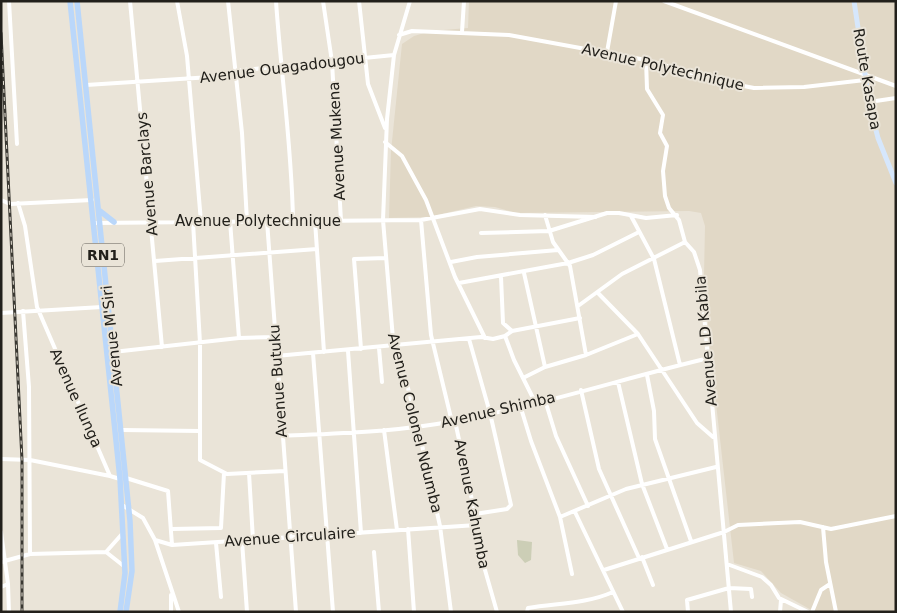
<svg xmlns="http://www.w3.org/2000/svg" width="897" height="613" font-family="'DejaVu Sans',sans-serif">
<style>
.built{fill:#e1d8c6}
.green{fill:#ccceb6}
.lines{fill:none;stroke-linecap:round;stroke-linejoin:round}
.minor{stroke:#fff;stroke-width:4}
.major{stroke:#d6e7fc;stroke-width:5}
.highway{stroke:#bad7fa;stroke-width:5.5}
.rail-casing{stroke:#3a3832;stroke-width:3}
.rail{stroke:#eae4d8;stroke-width:1;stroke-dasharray:4;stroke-linecap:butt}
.labels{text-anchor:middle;stroke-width:4;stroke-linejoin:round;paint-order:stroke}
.shield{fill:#eae4d8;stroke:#5e5b54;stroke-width:1}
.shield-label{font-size:14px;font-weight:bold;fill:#22201b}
.street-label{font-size:15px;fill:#22201b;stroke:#eae4d8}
</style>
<rect width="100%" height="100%" fill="#eae4d8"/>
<path class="built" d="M469,1H896V612H815L781,593L761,571L734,563L711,359L704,275L705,226L701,213L689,211L516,213L495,207L476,206L429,217L389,218L391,151L402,44L414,36L431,31L468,28Z"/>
<path class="green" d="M517,540L532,542L531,560L525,563L518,555Z"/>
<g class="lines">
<path class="minor" d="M9,1L17,144
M130,1L162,347
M177,1L187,56L201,222
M228,1L242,133L247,221
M276,1C281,75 292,148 293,221
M323,1L332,62L341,221
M359,1L368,84L385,128
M664,1L896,86
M462,32L464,1
M399,35L412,31L509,35L646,60L723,82L754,88L804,87L865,80
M607,52L616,1
M394,55L387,119L383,220L393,339L399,353L418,427L440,526L451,612
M646,60L647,89L663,115L660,133L667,146L663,171L665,196L669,208L679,220L685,242L694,252L700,270L731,612
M86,85L211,77L234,71L394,55L410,1
M869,102L896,98
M385,142L402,156L426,200L455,277L485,338
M1,200L10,204L92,200
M18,203L25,226L37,307L110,476L120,479
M631,216L654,259L680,365
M421,220L431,335L451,418L455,421L475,514L481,556L497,612
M230,221L239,338
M267,221L296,612
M315,221L324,352
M193,222L200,343V431
M94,223L421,220L480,209L520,215L596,217
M481,233L549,231L607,213H619L646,218L677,215
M155,261L317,249
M451,262L477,257L558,250
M524,273L545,367
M501,277L503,323L512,331
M459,283L568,263L593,255L639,232
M598,293L638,334L697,423L713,437
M578,306L622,274L685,242
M23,311L29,387L30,554
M1,313L102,307
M505,336L512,331L580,318
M469,339L490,413L511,505L507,509L475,514
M379,348L382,382
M361,349L354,259L386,258
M348,351L361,533
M113,352L239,338L275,337
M313,353L333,612
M586,355L638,334
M276,356L481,337L493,339L505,336L514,360L535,402
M647,375L654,411L655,439L691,541
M523,378L545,367L586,355L570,266L553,242L545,215
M618,382L642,484L667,549
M581,390L599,469L639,558
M545,400L556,436L588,506
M520,405L531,441L560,517L572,574
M122,430L200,431V460L227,474L285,471
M384,430L397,530
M283,436C340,433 397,432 454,421C540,406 624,378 709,358
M1,459L30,460L110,476
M249,473L253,540
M126,478L168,491L172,545
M122,505L143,518L155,540L172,545L477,525
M575,512L623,612
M560,517L626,489L716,467
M823,527L826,562L836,612
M172,529L221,528L224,473
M408,529L414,612
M1,532L8,584L9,612
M155,540L179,612
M242,541L247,612
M216,543L221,597
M106,552L122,534
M374,552L379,612
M642,557L653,585
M1,562L30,554L106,552L125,567
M727,564L762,577L771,585L779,598L808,612
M604,570L724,532L738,525L800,522L831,529L896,516
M1,587L8,584
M171,595V612
M527,612L528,608C557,603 586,604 613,592
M688,612L687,600L729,588L751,589L752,597
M780,612L781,600
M812,612L821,590L830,584"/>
<path class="major" d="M854,1L870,107L878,138L896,183"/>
<path class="highway" d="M70,1L120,479L125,573L120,612
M77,1L130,521L132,571L126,612
M100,211L114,222"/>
<g class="rail-casing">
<path id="rail" d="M1,33L22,460V612"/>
</g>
<use href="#rail" class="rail"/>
</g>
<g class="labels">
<rect class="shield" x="82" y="243.5" width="42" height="23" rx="4"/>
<g class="shield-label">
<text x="103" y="260">RN1</text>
</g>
<g class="street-label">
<text transform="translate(663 67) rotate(13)" y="5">Avenue Polytechnique</text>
<text transform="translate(282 68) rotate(-7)" y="5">Avenue Ouagadougou</text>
<text transform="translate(867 79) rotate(80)" y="5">Route Kasapa</text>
<text transform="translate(337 141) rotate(-93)" y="5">Avenue Mukena</text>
<text transform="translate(147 174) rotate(-95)" y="5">Avenue Barclays</text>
<text x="258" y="226">Avenue Polytechnique</text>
<text transform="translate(112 336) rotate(-96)" y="5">Avenue M'Siri</text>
<text transform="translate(706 341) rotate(-95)" y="5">Avenue LD Kabila</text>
<text transform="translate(278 381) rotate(-94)" y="5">Avenue Butuku</text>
<text transform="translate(76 398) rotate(66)" y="5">Avenue Ilunga</text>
<text transform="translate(498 410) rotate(-13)" y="5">Avenue Shimba</text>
<text transform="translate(415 423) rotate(76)" y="5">Avenue Colonel Ndumba</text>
<text transform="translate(472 504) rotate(79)" y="5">Avenue Kahumba</text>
<text transform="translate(290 537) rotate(-4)" y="5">Avenue Circulaire</text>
</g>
</g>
<rect width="897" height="613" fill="none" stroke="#22201b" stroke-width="5"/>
</svg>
